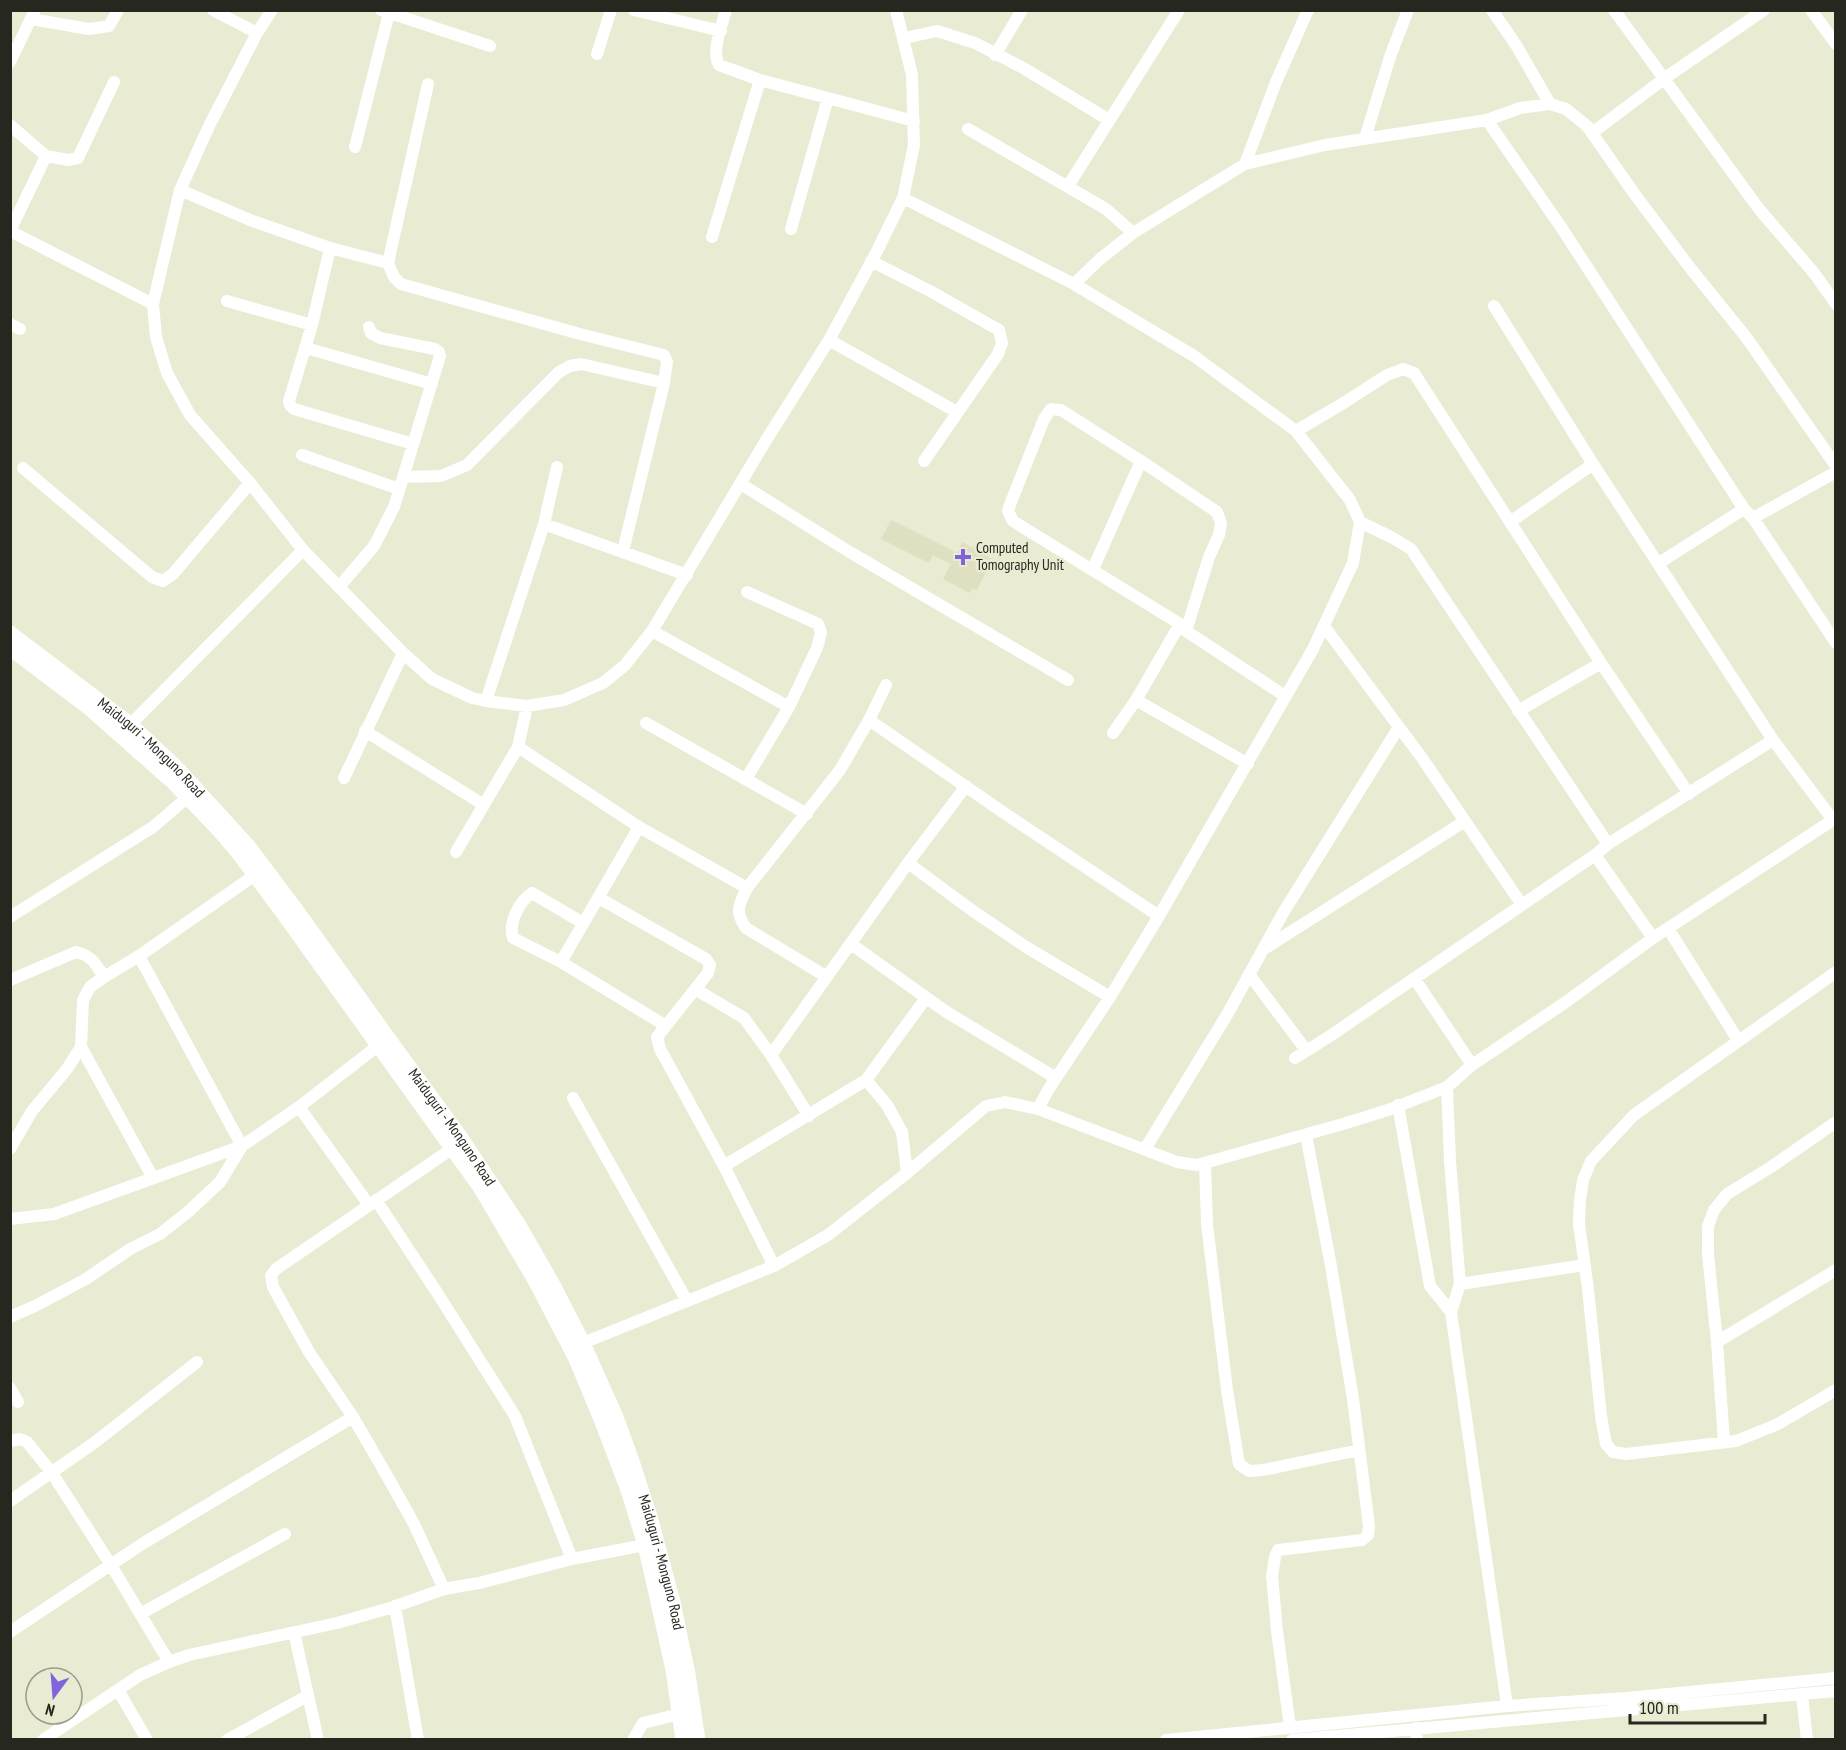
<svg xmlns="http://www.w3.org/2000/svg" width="1846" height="1750" font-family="'PT Sans Narrow',sans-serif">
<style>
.built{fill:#dee0c1}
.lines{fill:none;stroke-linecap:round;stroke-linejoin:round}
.minor{stroke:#fff;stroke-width:12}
.major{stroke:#fff;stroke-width:15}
.poi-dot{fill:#8163de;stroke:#e9ebd2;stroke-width:2}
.labels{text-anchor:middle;stroke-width:5;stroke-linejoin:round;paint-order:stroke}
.poi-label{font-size:15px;fill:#26271e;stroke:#e9ebd2;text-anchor:start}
.street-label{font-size:15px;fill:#26271e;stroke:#e9ebd2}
</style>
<rect width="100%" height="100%" fill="#e9ebd2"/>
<path class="built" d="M891,520L957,553L962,542L975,549L978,546L982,548L980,553L992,559L977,590L972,588L970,593L943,579L951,564L933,555L929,563L881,539Z"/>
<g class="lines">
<path class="minor" d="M213,10L257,33
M272,10L257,33L210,124L180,190L153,304L156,337L167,373L190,415L250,483L303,550L403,653L432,679L472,698L486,701L527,706L564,700L603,683L625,665L652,631L765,442L829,340L876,253L903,198L914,145L912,75L896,10
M381,10L490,46
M634,10L721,31
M726,10C722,26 711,50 719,65L760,80L914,121
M1492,10L1516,45L1550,104
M1614,10L1759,209L1814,273L1836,304
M1811,10L1836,44
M31,19L89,29L109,26L118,10
M904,38L937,31L975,43L1025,69L1109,120
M597,54L611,10
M995,55L1022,10
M10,62L35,10
M428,84L388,263L394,277L401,284L580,334L664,355L667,362L664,383L623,551
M1487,120L1563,230L1744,509L1753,518L1836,643
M10,125L46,156L10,231L153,304
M968,129L1106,209L1133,233
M1592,133L1665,78L1764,10
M1365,138L1391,54L1408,10
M355,147L389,13
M46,156L68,160L78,158L114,82
M1245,164L1276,82L1308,10
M1068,186L1179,10
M180,190L250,220L330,248L388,263
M903,198L1074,284L1194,356L1296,431L1350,500L1360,522L1353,563L1313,649L1159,916L1110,997L1048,1090L1038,1109
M791,229L828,98
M712,237L760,80
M330,248L312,325L289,401L290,405L294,409L413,444
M871,261L930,291L999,330L1002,343L998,354L924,461
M1074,284L1100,259L1133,233L1245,164L1325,145L1487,120L1520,108L1550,104L1566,109L1587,126L1636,196L1691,269L1746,337L1836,466
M227,301L312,325
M1494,306L1593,464L1773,740L1833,820
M10,324L20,329
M829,340L957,412
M306,348L432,384
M1296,431L1342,404L1387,375L1403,369L1414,373L1601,663L1689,794
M302,455L399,489
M23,468L152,577L163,581L173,574L250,483
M403,477L441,476L467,465L559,372L570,366L581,364L664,383
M741,484L848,551L1068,680
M1753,518L1836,472
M1360,522L1393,538L1411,549L1608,844
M1510,522L1593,464
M544,524L687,575
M1659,563L1744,509
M1093,569L1141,461
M339,587L374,546L394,507L440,356L439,352L435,349L380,338L371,333L369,327
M1324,626L1422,758L1522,905
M652,631L789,707
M1186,631L1209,557L1219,535L1221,523L1217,512L1141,461L1061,410L1051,409L1044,419L1011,502L1008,511L1013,521L1180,624L1186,631L1285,696
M1136,700L1248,764
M486,701L544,524L557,467
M1518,711L1601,663
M869,720L1010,817L1159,916
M646,723L807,814
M125,730L303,550
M365,731L484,805
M1113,733L1136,700L1180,624
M518,747L639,827L747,888
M344,778L403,653
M746,779L789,707L817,648L821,633L818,624L747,592
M456,852L518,747L527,706
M1595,855L1653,938
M908,863L973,911L1026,947L1110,997
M599,898L706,959L710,965L708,973L657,1037L660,1049L724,1166L774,1266
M10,917L153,827L188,797
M583,923L532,893C519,901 508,924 513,938L561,962L666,1026
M1669,930L1738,1040
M851,944L945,1011L1056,1078
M1264,949L1465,821
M139,956L242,1146
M561,962L639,827
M1836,972L1634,1115L1591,1161L1583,1180L1580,1200L1579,1224L1588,1289L1601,1416L1606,1444L1613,1452L1626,1454L1736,1441L1776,1425L1836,1390
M1249,974L1306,1050
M827,977L746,928C734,911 739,905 747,888L840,770L869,720L886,685
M1414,978L1472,1065
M10,980L76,952C92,956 95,963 104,977
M695,989L744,1018L771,1055L809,1116
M771,1055L908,863L966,786
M1295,1058L1330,1036L1595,855L1608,844L1773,740
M866,1080L887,1105L902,1132L907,1173
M1447,1087L1450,1161L1460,1284L1451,1312L1507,1706
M573,1098L687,1301
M1398,1105L1430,1286L1451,1312
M299,1107L369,1205
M10,1149L32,1111L67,1069L81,1047
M1145,1149L1228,1013L1283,913L1399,727
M1205,1163L1207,1224L1227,1390L1239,1464L1249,1471L1263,1470L1359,1450
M724,1166L866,1080L926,998
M153,1178L81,1047L83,1000L90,987L104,977L139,956L255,875
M376,1200L436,1291L515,1416L572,1559
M10,1219L54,1214L242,1146L299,1107L379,1045
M1460,1284L1585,1265
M10,1317L35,1306L86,1279L130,1249L160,1234L188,1212L220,1182L242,1146
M1717,1342L1836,1270
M583,1343L774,1266L828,1235L907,1173L986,1106L1005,1102L1038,1109L1177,1162L1197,1165L1343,1124L1391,1109L1447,1087L1472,1065L1566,1002L1653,938L1836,818
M10,1388L18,1402
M10,1441L20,1439L27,1442L52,1473L111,1565L169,1662
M1724,1442L1717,1342L1708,1254V1226L1714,1210L1727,1194L1771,1167L1836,1122
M10,1501L94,1443L197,1362
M444,1589L414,1524L390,1481L353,1417L309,1352L273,1287L271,1276L276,1269L453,1148
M395,1606L418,1740
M140,1614L285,1534
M10,1632L142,1544L353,1417
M294,1632L318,1740
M118,1690L147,1740
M1802,1695L1807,1740
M1290,1727L1277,1631L1272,1576L1275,1557L1278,1550L1362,1540L1368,1535L1369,1526L1353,1399L1331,1266L1306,1135
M1416,1728L1417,1740
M43,1740L140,1675L169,1662L189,1655L337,1623L390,1608L444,1589L479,1583L572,1559L645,1545
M227,1740L307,1696
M633,1740L643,1723L679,1714
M1166,1740L1507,1706L1626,1698L1836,1678
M1292,1740L1836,1691"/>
<g class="major">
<path id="s1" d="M10,633L131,725L176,767L249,847L297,911L391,1042L461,1138L520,1227L552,1283L583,1343L616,1417L632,1461L651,1520L673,1602L688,1674L698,1740"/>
<path d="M10,648L88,707L174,783L218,829L240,855L283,913L480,1187L536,1282L576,1359L601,1419L628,1490L645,1545L656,1593L673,1670L683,1740"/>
</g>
</g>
<path class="poi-dot" d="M960 548h6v6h6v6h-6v6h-6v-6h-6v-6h6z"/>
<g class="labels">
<g class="poi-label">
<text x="976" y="553">Computed<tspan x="976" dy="17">Tomography Unit</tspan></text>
</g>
<g class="street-label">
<text dy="5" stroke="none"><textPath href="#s1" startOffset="182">Maiduguri - Monguno Road</textPath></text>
<text dy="5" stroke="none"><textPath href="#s1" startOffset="668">Maiduguri - Monguno Road</textPath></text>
<text dy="5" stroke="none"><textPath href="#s1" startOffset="1154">Maiduguri - Monguno Road</textPath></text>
</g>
</g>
<rect width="1846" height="1750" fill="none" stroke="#26271e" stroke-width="24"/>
<g transform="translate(54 1696) rotate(196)"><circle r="28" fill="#e9ebd2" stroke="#9b9d8a" stroke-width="1.5"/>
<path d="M0-4.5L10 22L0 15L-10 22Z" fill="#8163de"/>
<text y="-9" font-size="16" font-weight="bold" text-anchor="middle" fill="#26271e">N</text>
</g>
<path d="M1630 1714v9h135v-9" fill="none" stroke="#26271e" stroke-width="3"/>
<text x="1639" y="1714" font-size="18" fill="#26271e" stroke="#e9ebd2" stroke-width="4.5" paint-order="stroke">100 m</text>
</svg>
